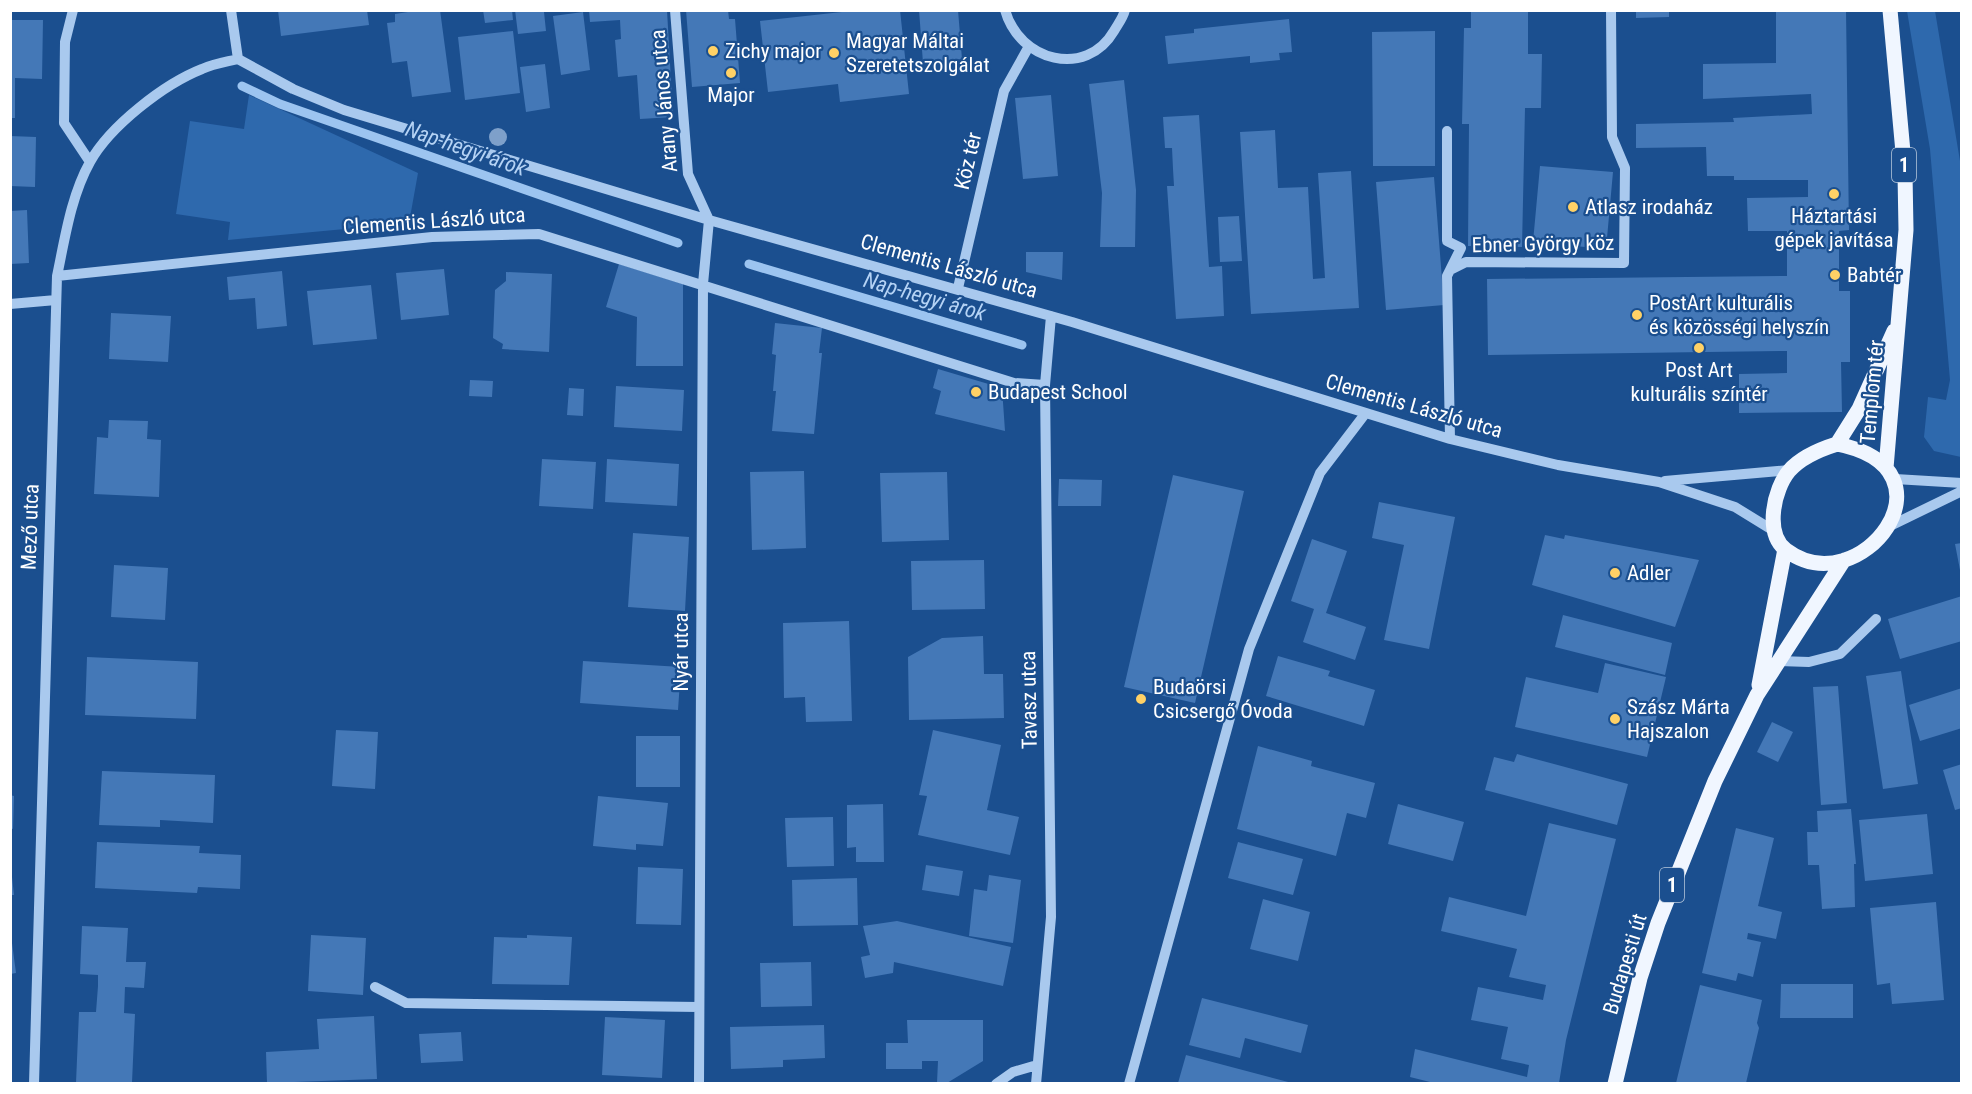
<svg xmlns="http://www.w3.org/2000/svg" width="1972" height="1094" font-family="'Roboto Condensed',sans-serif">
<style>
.green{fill:#2e69ad}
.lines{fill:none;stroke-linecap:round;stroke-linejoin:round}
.stream{stroke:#9cc4f0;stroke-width:9}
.building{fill:#4478b7}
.minor{stroke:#a9c9ee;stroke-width:10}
.major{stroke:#f0f6ff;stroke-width:15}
.tree{fill:#7ea0ca}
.poi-dot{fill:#ffd166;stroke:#1b4f8f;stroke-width:2}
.labels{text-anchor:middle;stroke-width:4.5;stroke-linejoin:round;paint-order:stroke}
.shield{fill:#1b4f8f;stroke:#bbcadd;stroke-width:1.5}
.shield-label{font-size:20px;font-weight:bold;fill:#fff}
.poi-label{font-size:21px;fill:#fff;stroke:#1b4f8f;text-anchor:start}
.street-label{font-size:21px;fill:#fff;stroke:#1b4f8f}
.water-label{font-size:22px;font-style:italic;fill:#b5d3f5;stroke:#1b4f8f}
</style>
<rect width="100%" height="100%" fill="#1b4f8f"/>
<path class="green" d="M1907,11H1935L1961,167V457L1934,451L1924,437L1928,397L1946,400L1950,380L1930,149Z
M249,95L418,173L409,223L228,240L230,222L176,214L190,121L244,129Z"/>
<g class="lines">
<path class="stream" d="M242,86L280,104L678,243
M749,264L1022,345"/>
</g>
<path class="building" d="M278,10H367L369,25L281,36Z
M421,10H440L451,92L412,97L407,61L392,63L387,23L395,22V14Z
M483,10H512L513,20L485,23Z
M515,10L544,12L546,31L518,34Z
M589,10H667L673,117L640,119L637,75L618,77L615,40L621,39L620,20L590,22Z
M686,10H728L729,19H735L740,83L692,87Z
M860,10H900L909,94L840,102L838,84L768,92L760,21Z
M919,10H958L962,59L923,63Z
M1471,10H1528V54H1542L1541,108H1525L1522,247L1468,246L1469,124H1462L1464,28H1471Z
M1636,10H1669V17L1636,18Z
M1776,10H1846L1849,230L1839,231V291H1850V362H1841L1842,412L1739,413V374L1787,373V351L1488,355L1487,279L1787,276V231H1748L1747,198L1808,197V180H1734V176H1707L1706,147L1636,148V124L1734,122L1733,118L1812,114L1811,94L1703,99V64L1776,63Z
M583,12L590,70L561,75L553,16Z
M1289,19L1292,52L1279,53L1280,60L1250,63V56L1168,64L1165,36L1194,33V29Z
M10,20H43L42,79L15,78V118H10Z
M513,31L520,93L465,100L458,37Z
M1435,31V166H1373L1372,32Z
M545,64L550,108L526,112L520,67Z
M1124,80L1136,190L1135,247H1100L1102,193L1089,84Z
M1051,95L1058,176L1023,179L1015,98Z
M1199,115L1209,267L1222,266L1224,316L1176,319L1167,186H1174L1173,169L1172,148H1165L1163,117Z
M1275,130L1278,188L1308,187L1313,279L1325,278L1318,173L1351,171L1359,308L1251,314L1240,132Z
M10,136L36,137L35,187L10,186Z
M1540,166L1613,172L1606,249L1533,242Z
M1434,177L1444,305L1386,310L1376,182Z
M27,210L29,263L10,264V211Z
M1239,216L1242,261L1220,262L1218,217Z
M1026,252H1063L1062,280L1026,272Z
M619,264L683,284V366H636L637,317L606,307Z
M444,269L449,315L401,320L396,273Z
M282,271L287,326L257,329L255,298L229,300L227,277Z
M506,272L552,274L549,352L502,349L503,344L493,338L495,290L506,281Z
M371,285L377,339L313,345L307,291Z
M111,313L171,316L168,362L109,359Z
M775,323L822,328L819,353H822L814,434L772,431L776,391H773L776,355L772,354Z
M938,369L1002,388L1005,431L935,414L941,391L933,388Z
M470,380L493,381L492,397L469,396Z
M616,386L684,390L682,431L614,427Z
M569,388L584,389L583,416L567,415Z
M109,420L148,421L147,439L161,440L159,497L94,494L97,437L108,438Z
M542,459L596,462L593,509L539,506Z
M607,459L679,464L677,506L605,502Z
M804,471L806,548L752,550L750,472Z
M947,472L949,540L882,542L880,473Z
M1173,475L1244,491L1195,703L1124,687Z
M1059,479L1102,480L1101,506H1058Z
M1379,502L1455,517L1429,649L1384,640L1404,545L1372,538Z
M633,533L689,537L685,611L628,607Z
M1545,535L1564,539L1565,535L1699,560L1675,627L1532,585Z
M1312,539L1347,551L1326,613L1366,627L1355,660L1303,642L1314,609L1291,601Z
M1962,543V570H1960L1955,544Z
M984,560L985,609L912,610L911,561Z
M114,565L168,568L165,620L111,617Z
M1962,596V641L1900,659L1888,619Z
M1563,615L1672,643L1665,675L1555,647Z
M849,621L852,721L806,722L805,697L784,698L783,623Z
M983,636L984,674H1003L1004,718L909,720L908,657L942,638Z
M1278,656L1330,671L1328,676L1375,690L1364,726L1266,696Z
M87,657L198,662L196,719L85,715Z
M583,661L681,667L678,710L580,703Z
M1605,663L1666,677L1647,757L1515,727L1526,677L1598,693Z
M1901,671L1918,784L1883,789L1866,676Z
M1838,686L1847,803L1821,805L1813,687Z
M1962,688V728L1920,741L1909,705Z
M1772,722L1793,732L1778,762L1757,752Z
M336,730L378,732L375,789L332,786Z
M933,730L1001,745L987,810L1019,817L1010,855L918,835L927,796L919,795Z
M636,736H680V787H636Z
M1258,746L1312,761L1311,766L1375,783L1366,818L1347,813L1336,856L1237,829Z
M1517,754L1628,784L1617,825L1485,790L1494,757L1514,762Z
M1962,764V808L1955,810L1943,770Z
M102,771L215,775L213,823L160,820V827L99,825Z
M10,795L14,796L13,829L10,828Z
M598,796L668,803L663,846L636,844V850L593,846Z
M883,804L884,862H856V847L847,848V805Z
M1398,804L1464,822L1453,861L1388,844Z
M1851,809L1856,864H1854L1855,907L1822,909L1819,865H1808L1807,832H1818L1817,811Z
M1927,814L1933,874L1865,881L1859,820Z
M833,817L834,866L787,867L785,818Z
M1549,823L1616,839L1566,1040L1559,1083H1434L1410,1077L1415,1049L1527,1077L1529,1065L1501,1059L1508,1027L1471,1020L1478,987L1543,1000L1546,985L1509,977L1517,949L1441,931L1449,897L1526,916Z
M1736,828L1774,838L1758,906L1782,912L1776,939L1748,933L1747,939L1761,942L1753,977L1738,973L1736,981L1702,973Z
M97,842L200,846L199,853L241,855L240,889L198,887L197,893L95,888Z
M1238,842L1303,859L1293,895L1228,878Z
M926,865L963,871L959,896L922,890Z
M638,867L683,869L681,925L636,924Z
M989,875L1021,880L1013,943L969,936L974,889L987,891Z
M10,877H12L14,895H10Z
M857,878L858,925L793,926L792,880Z
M1263,899L1310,912L1298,961L1250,949Z
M1936,902L1944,1000L1892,1004L1890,983L1877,985L1870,908Z
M897,921L1011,947L1003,986L894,962L893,973L865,978L861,957L870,955L863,926Z
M82,926L128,928L126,962H146L144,988L125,987L124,1013L135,1014L132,1083H76L79,1012H96L98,986V975L80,974Z
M10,928L16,973L10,974Z
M311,935L366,938L363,995L308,991Z
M527,935L572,937L569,985L492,984L494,937L527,938Z
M811,962L812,1006L761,1007L760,963Z
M1781,984H1853V1018H1780Z
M1700,985L1762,1000L1757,1023L1759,1028L1746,1083H1676Z
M1202,998L1308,1025L1301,1053L1245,1038L1240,1058L1189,1045Z
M374,1016L377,1079L267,1083L266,1052L319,1049L317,1019Z
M605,1017L665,1020L662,1078L602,1075Z
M907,1020H983V1061L947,1083H937L938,1061H922V1069H886V1043H908Z
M824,1025L825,1058L783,1060V1067L731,1069L730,1027Z
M461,1032L463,1061L421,1063L419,1034Z
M1186,1055L1292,1083H1178Z"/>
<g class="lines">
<path class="minor" d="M73,10L65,42L64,123L90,162
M231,10L238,59
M675,10L688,174L709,220L703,284L699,1084
M1005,10C1019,61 1086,79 1114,31C1118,24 1123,18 1125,10
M238,59L293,89L344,110L709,220L1072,322L1450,439L1558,465L1659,482L1735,507L1774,531
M1447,131V241L1461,248L1450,270
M57,276L432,237L539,234L1014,383L1045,385
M958,288L1004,91L1028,48
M10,304L56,300
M1450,439L1447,276L1450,270L1466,262L1624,263L1625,168L1612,137L1611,10
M1895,479L1962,483
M1665,481L1790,470
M1890,526L1962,491
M1779,661L1809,662L1840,654L1876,619
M375,987L406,1003L699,1007
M34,1084L57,276C65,238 71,196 90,162C110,126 164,84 202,69C213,64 226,62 238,59
M996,1084L1013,1072L1037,1065
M1036,1084L1051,917L1045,385L1051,316
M1129,1084L1249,649L1320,473L1365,414"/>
<path class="major" d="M1837,444C1964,469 1860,606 1786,550C1764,533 1774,489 1789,471C1801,457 1821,449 1837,444Z
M1837,444L1859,409L1894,331
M1886,468L1906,230L1905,174L1890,10
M1759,685L1785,549
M1615,1084L1640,978L1658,923L1715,781L1757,695L1844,560"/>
</g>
<circle class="tree" cx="498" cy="137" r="9"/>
<g class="poi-dot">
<circle cx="713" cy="51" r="6"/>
<circle cx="834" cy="53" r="6"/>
<circle cx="731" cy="73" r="6"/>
<circle cx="1834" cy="194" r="6"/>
<circle cx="1573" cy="207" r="6"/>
<circle cx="1835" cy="275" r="6"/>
<circle cx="1637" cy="315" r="6"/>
<circle cx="1699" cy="348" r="6"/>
<circle cx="976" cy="392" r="6"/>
<circle cx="1615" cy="573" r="6"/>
<circle cx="1141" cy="699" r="6"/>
<circle cx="1615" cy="719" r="6"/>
</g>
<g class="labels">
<g class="shield">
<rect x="1892" y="148" width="24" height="34" rx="4.5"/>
<rect x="1660" y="868" width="24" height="34" rx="4.5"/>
</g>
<g class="shield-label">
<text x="1904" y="172">1</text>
<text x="1672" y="892">1</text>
</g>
<g class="poi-label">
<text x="846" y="48">Magyar Máltai<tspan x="846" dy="24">Szeretetszolgálat</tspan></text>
<text x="725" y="58">Zichy major</text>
<text x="731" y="102" text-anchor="middle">Major</text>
<text x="1585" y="214">Atlasz irodaház</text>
<text x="1834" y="223" text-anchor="middle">Háztartási<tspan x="1834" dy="24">gépek javítása</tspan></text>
<text x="1847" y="282">Babtér</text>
<text x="1649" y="310">PostArt kulturális<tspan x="1649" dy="24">és közösségi helyszín</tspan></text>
<text x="1699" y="377" text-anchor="middle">Post Art<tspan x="1699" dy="24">kulturális színtér</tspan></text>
<text x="988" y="399">Budapest School</text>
<text x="1627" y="580">Adler</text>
<text x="1153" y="694">Budaörsi<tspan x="1153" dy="24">Csicsergő Óvoda</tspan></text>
<text x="1627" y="714">Szász Márta<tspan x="1627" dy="24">Hajszalon</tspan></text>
</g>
<g class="street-label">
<text transform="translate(664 101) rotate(-95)" y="7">Arany János utca</text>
<text transform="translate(968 161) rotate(-77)" y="7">Köz tér</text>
<text transform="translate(434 221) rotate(-4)" y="7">Clementis László utca</text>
<text transform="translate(1543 244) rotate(-1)" y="7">Ebner György köz</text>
<text transform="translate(949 266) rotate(16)" y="7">Clementis László utca</text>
<text transform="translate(1872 392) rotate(-85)" y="7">Templom tér</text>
<text transform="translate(1414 406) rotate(16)" y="7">Clementis László utca</text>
<text transform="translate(30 527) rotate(-88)" y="7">Mező utca</text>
<text transform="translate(681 652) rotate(-90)" y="7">Nyár utca</text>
<text transform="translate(1029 700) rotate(-91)" y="7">Tavasz utca</text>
<text transform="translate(1625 964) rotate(-73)" y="7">Budapesti út</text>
</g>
<g class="water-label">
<text transform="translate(466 148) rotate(19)" y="8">Nap-hegyi árok</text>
<text transform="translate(925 296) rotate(16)" y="8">Nap-hegyi árok</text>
</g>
</g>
<rect width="1972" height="1094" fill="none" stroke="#ffffff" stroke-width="24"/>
</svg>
